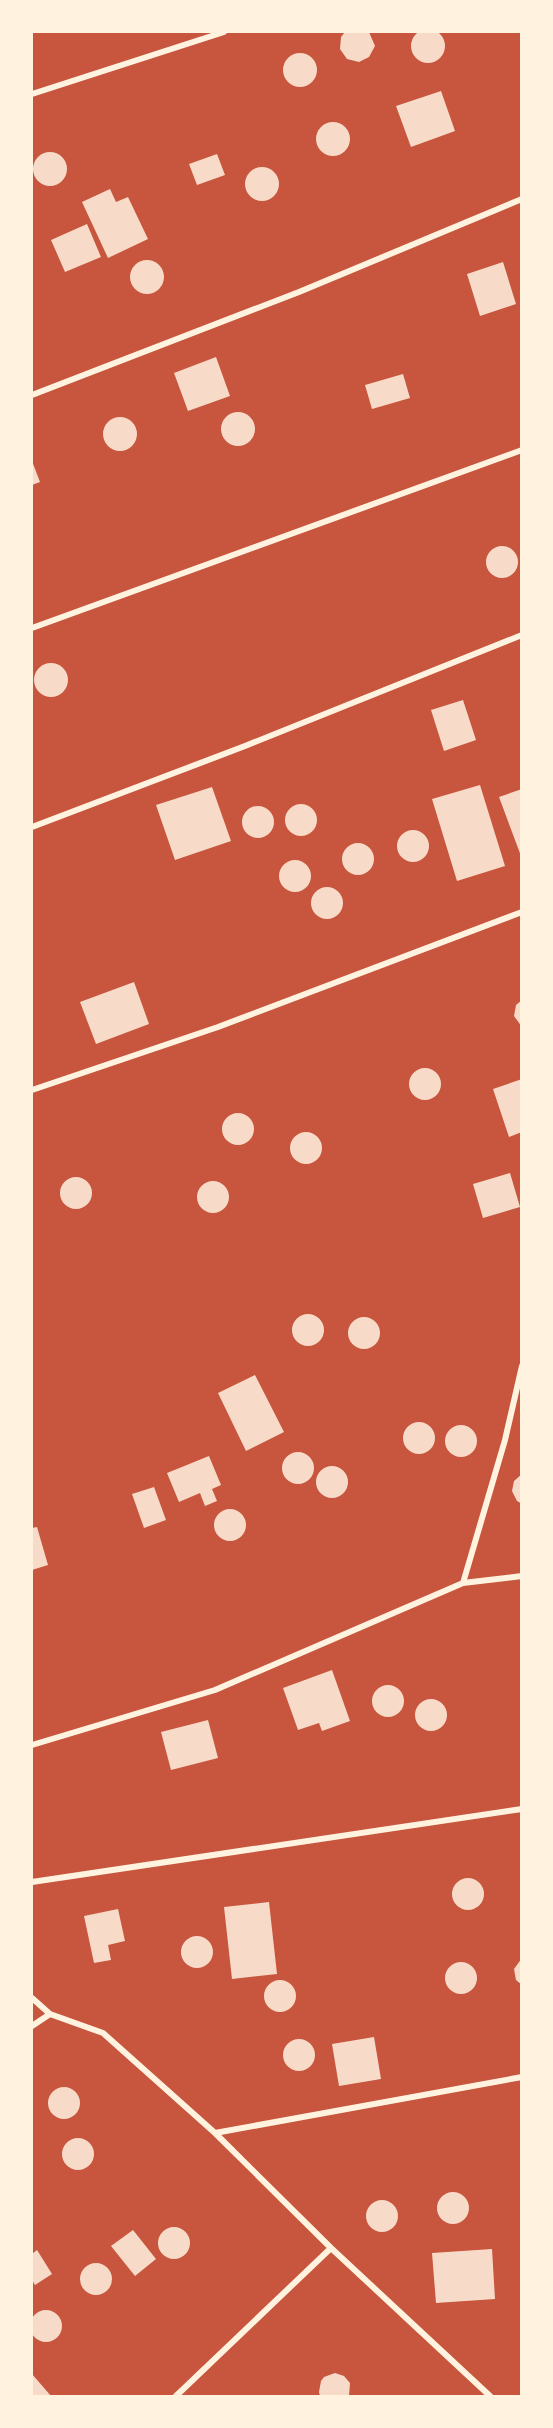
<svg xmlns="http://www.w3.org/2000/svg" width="553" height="2428" font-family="'Nunito Sans',sans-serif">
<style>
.building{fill:#f7dbc8}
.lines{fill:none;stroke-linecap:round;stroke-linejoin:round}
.minor{stroke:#fff3e0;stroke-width:6}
</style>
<rect width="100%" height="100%" fill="#c8553d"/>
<path class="building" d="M411 46a17 17 0 1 1 34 0a17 17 0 1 1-34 0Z
M345,32H369L375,46L369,57L359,62L347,59L340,49L341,37Z
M283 70a17 17 0 1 1 34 0a17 17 0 1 1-34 0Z
M441,91L455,131L411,147L396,106Z
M316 139a17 17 0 1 1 34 0a17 17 0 1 1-34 0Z
M33 169a17 17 0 1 1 34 0a17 17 0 1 1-34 0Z
M217,154L225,175L197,185L189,164Z
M245 184a17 17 0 1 1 34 0a17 17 0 1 1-34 0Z
M110,189L116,202L128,197L148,239L108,258L82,202Z
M87,224L101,257L65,272L51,240Z
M130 277a17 17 0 1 1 34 0a17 17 0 1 1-34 0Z
M503,262L516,304L480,316L467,274Z
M216,357L230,396L188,411L174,373Z
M403,374L410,398L372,409L365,385Z
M221 429a17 17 0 1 1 34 0a17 17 0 1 1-34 0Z
M103 434a17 17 0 1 1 34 0a17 17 0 1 1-34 0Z
M32,461L40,482L32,485Z
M486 562a16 16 0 1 1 32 0a16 16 0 1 1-32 0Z
M34 680a17 17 0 1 1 34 0a17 17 0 1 1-34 0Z
M463,700L476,740L444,751L431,710Z
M480,785L505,866L457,881L432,799Z
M212,787L231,841L175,860L156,805Z
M522,789V856H521L499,797Z
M285 820a16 16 0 1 1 32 0a16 16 0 1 1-32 0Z
M242 822a16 16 0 1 1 32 0a16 16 0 1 1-32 0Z
M397 846a16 16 0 1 1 32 0a16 16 0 1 1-32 0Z
M342 859a16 16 0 1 1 32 0a16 16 0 1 1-32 0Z
M279 876a16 16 0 1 1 32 0a16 16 0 1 1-32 0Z
M311 903a16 16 0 1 1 32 0a16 16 0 1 1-32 0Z
M134,982L149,1024L96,1044L80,1002Z
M522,1000V1027L514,1016L516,1005Z
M409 1084a16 16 0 1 1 32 0a16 16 0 1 1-32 0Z
M522,1079V1132L509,1137L493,1089Z
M222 1129a16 16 0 1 1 32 0a16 16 0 1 1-32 0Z
M290 1148a16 16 0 1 1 32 0a16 16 0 1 1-32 0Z
M510,1173L520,1207L483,1218L473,1184Z
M60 1193a16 16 0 1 1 32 0a16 16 0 1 1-32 0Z
M197 1197a16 16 0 1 1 32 0a16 16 0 1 1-32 0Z
M292 1330a16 16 0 1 1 32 0a16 16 0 1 1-32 0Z
M348 1333a16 16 0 1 1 32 0a16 16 0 1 1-32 0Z
M255,1375L284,1432L246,1451L218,1393Z
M403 1438a16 16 0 1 1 32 0a16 16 0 1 1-32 0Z
M445 1441a16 16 0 1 1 32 0a16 16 0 1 1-32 0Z
M282 1468a16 16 0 1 1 32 0a16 16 0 1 1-32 0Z
M209,1456L221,1485L212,1489L217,1501L205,1506L200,1493L179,1502L167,1473Z
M316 1482a16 16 0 1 1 32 0a16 16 0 1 1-32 0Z
M522,1474V1504L517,1501L512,1491L514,1481Z
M154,1487L166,1520L144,1528L132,1494Z
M214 1525a16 16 0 1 1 32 0a16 16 0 1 1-32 0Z
M37,1527L48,1565L32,1570V1528Z
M332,1670L350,1721L322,1731L319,1723L298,1730L283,1688Z
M372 1701a16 16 0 1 1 32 0a16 16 0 1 1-32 0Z
M415 1715a16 16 0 1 1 32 0a16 16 0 1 1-32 0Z
M208,1720L218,1758L171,1770L161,1732Z
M452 1894a16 16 0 1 1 32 0a16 16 0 1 1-32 0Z
M269,1902L277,1974L232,1979L224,1907Z
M118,1909L125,1941L108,1945L111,1960L94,1963L84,1916Z
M181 1952a16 16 0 1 1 32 0a16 16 0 1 1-32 0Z
M522,1958V1985L516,1980L514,1969Z
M445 1978a16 16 0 1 1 32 0a16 16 0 1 1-32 0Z
M264 1996a16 16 0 1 1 32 0a16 16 0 1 1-32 0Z
M374,2037L381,2079L339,2086L332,2044Z
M283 2055a16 16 0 1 1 32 0a16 16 0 1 1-32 0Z
M48 2103a16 16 0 1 1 32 0a16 16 0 1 1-32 0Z
M62 2154a16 16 0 1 1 32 0a16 16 0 1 1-32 0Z
M437 2208a16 16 0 1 1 32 0a16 16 0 1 1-32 0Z
M366 2216a16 16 0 1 1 32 0a16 16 0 1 1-32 0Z
M158 2243a16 16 0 1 1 32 0a16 16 0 1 1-32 0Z
M133,2230L156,2259L135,2276L111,2246Z
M492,2249L495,2299L436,2303L432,2253Z
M37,2250L52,2274L35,2285L32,2280V2254Z
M80 2279a16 16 0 1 1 32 0a16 16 0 1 1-32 0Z
M30 2326a16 16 0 1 1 32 0a16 16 0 1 1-32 0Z
M335,2373L344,2376L350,2383L349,2396H320L319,2392L321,2381L324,2377Z
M32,2374L51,2396H32Z"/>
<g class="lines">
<path class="minor" d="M32,94L224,32
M32,395L299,292L522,199
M32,628L522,450
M32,827L245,746L522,635
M32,1090L218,1027L522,912
M463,1583L505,1440L522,1366
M32,1745L215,1690L463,1583L522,1576
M32,1882L522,1809
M32,1998L50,2014L103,2033L215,2133L331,2248L490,2396
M32,2026L50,2014
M215,2133L522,2077
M176,2396L331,2248"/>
</g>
<rect width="553" height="2428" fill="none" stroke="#fff3e0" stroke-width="66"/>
</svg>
